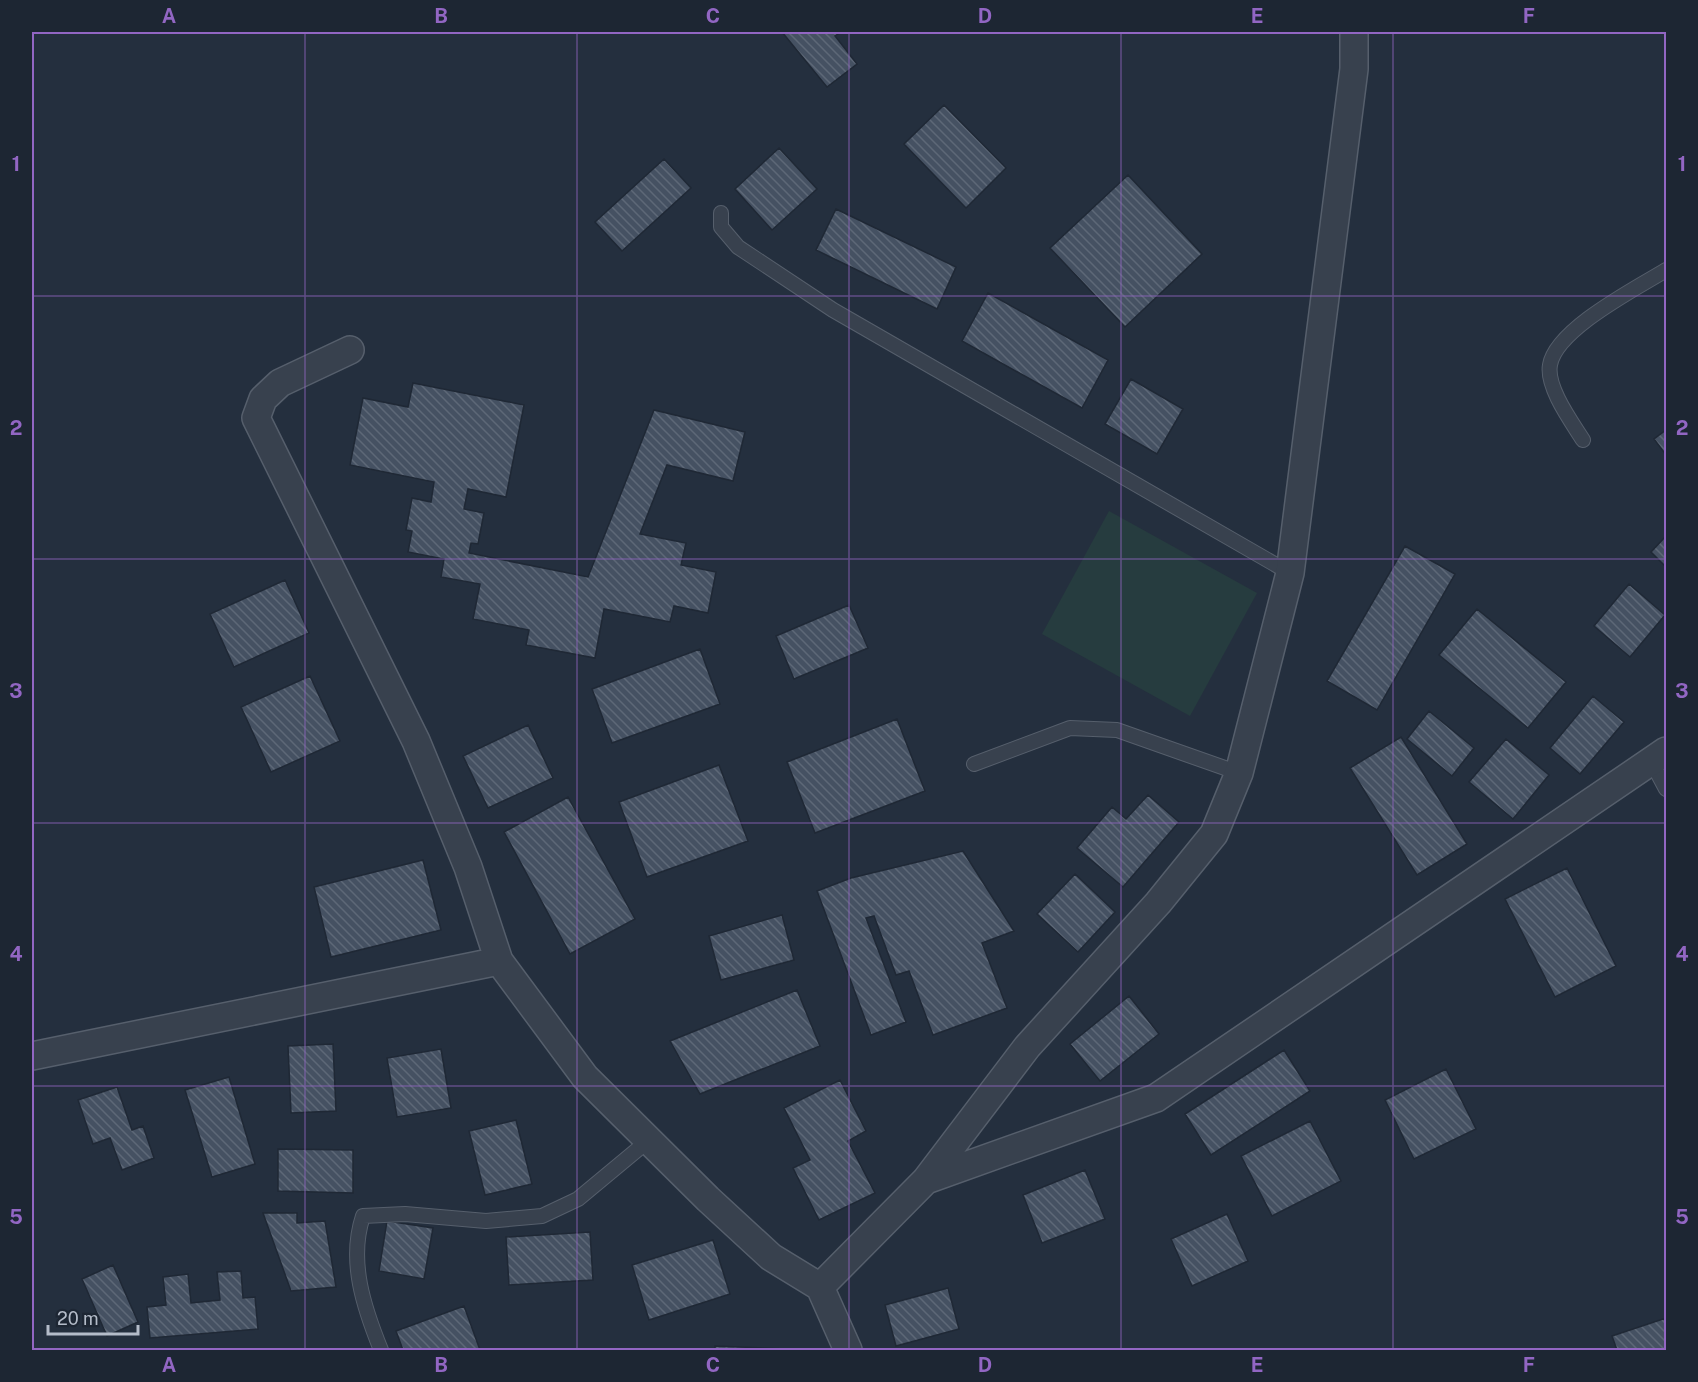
<svg xmlns="http://www.w3.org/2000/svg" width="1698" height="1382" font-family="'Public Sans',sans-serif">
<style>
.grass{fill:#263c3f}
.building{fill:url(#building-back-hatch);stroke:#1f2835;stroke-width:1.5}
.lines{fill:none;stroke-linecap:round;stroke-linejoin:round}
.lane-casing{stroke:#565f6c;stroke-width:16}
.street-casing{stroke:#565f6c;stroke-width:30}
.lane{stroke:#38414e;stroke-width:14}
.street{stroke:#38414e;stroke-width:27}
.grid{fill:none;stroke:#9266c3;stroke-width:1.5;stroke-opacity:0.55}
.neatline{fill:none;stroke:#9266c3;stroke-width:2}
.grid-label{font-size:20px;text-anchor:middle;font-weight:bold;fill:#9266c3}
</style>
<defs>
<pattern id="building-back-hatch" width="6" height="6" patternUnits="userSpaceOnUse" patternTransform="scale(1.5)"><rect width="6" height="6" fill="#455162"/><path d="M-1 5l2 2M0 0l6 6M5-1l2 2" fill="none" stroke="#5d6877"/></pattern>
</defs>
<rect width="100%" height="100%" fill="#242f3e"/>
<path class="grass" d="M1109,511L1257,593L1190,716L1042,634Z"/>
<path class="building" d="M782,32H841L835,36L857,64L827,87Z
M944,105L1006,168L966,208L904,144Z
M779,148L817,189L772,230L735,189Z
M664,159L691,188L622,251L595,222Z
M1128,175L1202,254L1125,327L1050,248Z
M836,209L956,267L937,309L816,250Z
M988,293L1108,360L1082,408L962,341Z
M1131,379L1183,409L1157,454L1105,424Z
M413,383L524,405L506,497L468,489L464,509L484,513L478,544L471,543L469,553L588,577L654,410L745,432L733,481L667,465L640,534L686,543L681,565L716,572L708,613L674,606L670,622L604,609L595,658L526,645L529,630L473,619L480,584L441,577L444,559L408,552L412,531L406,530L412,498L431,502L434,482L350,465L363,398L408,407Z
M1666,430V455L1654,439Z
M1666,536V567L1651,552Z
M1405,546L1455,574L1377,710L1327,681Z
M285,580L309,633L234,667L210,614Z
M1629,584L1665,615L1630,657L1594,626Z
M849,605L868,648L794,679L776,636Z
M1477,609L1566,682L1528,728L1439,655Z
M700,649L720,704L612,743L592,689Z
M310,676L340,741L271,772L241,707Z
M1593,696L1624,722L1580,774L1550,748Z
M1429,711L1474,748L1452,776L1407,739Z
M897,719L925,791L815,833L787,762Z
M528,725L553,778L488,808L463,756Z
M1401,737L1467,844L1417,875L1350,768Z
M1506,739L1549,775L1513,819L1469,782Z
M719,765L748,841L647,877L619,802Z
M1148,795L1179,822L1123,887L1077,848L1112,807L1126,819Z
M568,797L635,919L570,954L504,832Z
M963,851L1014,931L982,943L1007,1008L933,1035L909,971L896,975L874,916L866,918L906,1022L871,1035L817,891L851,878Z
M423,860L441,930L331,957L314,887Z
M1567,868L1616,966L1555,997L1505,899Z
M1075,874L1115,912L1078,952L1037,914Z
M782,915L794,960L721,980L709,936Z
M797,990L820,1046L700,1094L670,1041Z
M1129,996L1159,1034L1100,1081L1070,1044Z
M333,1044L336,1111L291,1113L288,1046Z
M441,1049L451,1108L397,1117L387,1058Z
M1284,1050L1310,1091L1211,1155L1185,1114Z
M1446,1069L1476,1129L1414,1159L1385,1100Z
M229,1077L255,1164L212,1177L185,1090Z
M840,1080L866,1131L848,1141L875,1193L819,1220L793,1168L810,1160L784,1108Z
M117,1087L132,1130L143,1126L154,1158L122,1170L110,1138L93,1144L78,1100Z
M516,1120L532,1184L485,1195L469,1131Z
M1310,1121L1341,1181L1272,1216L1241,1156Z
M278,1149L353,1150V1193L278,1191Z
M1085,1170L1105,1219L1042,1243L1023,1195Z
M263,1213H297V1223L325,1221L336,1287L291,1291Z
M1227,1214L1248,1261L1192,1286L1171,1239Z
M387,1221L433,1228L424,1279L379,1271Z
M590,1232L593,1280L509,1285L506,1237Z
M713,1240L730,1294L649,1320L632,1265Z
M113,1265L138,1322L107,1336L82,1279Z
M241,1271L243,1298L255,1297L258,1329L150,1338L147,1307L166,1305L163,1277L188,1274L191,1303L220,1300L217,1272Z
M948,1288L959,1329L896,1346L885,1305Z
M464,1306L480,1350H403L396,1331Z
M1666,1318V1350H1617L1612,1336Z
M715,1346L810,1350H715Z"/>
<g class="lines">
<g class="lane-casing">
<path id="lane" d="M721,213V227L738,247L833,310L1290,573
M1583,440C1571,421 1546,387 1550,365C1556,329 1637,288 1666,270
M1651,761L1666,789
M974,764L1070,728L1117,730L1239,773
M381,1350C364,1308 348,1261 363,1216L405,1214L486,1221L542,1216L578,1199L649,1140"/>
</g>
<g class="street-casing">
<path id="street" d="M350,350L280,383L263,399L256,418L416,741L468,867L499,961L585,1077L708,1199L771,1257L820,1287L848,1350
M32,1056L499,961
M926,1180L1156,1098L1666,751
M820,1287L926,1180L1027,1047L1158,903L1214,834L1239,773L1290,573L1354,69V32"/>
</g>
<use href="#lane" class="lane"/>
<use href="#street" class="street"/>
</g>
<path class="grid" d="M305,32V1350M577,32V1350M849,32V1350M1121,32V1350M1393,32V1350M32,296H1666M32,559H1666M32,823H1666M32,1086H1666"/>
<rect width="1698" height="1382" fill="none" stroke="#1d2633" stroke-width="66"/>
<path d="M48 1325v9h90v-9" fill="none" stroke="#b4bcc9" stroke-width="3"/>
<text x="57" y="1325" font-size="18" fill="#b4bcc9" stroke="#1d2633" stroke-width="4.5" paint-order="stroke">20 m</text>
<rect x="33" y="33" width="1632" height="1316" class="neatline"/>
<g class="grid-label">
<text x="169" y="23">A</text>
<text x="441" y="23">B</text>
<text x="713" y="23">C</text>
<text x="985" y="23">D</text>
<text x="1257" y="23">E</text>
<text x="1529" y="23">F</text>
<text x="16" y="171">1</text>
<text x="1682" y="171">1</text>
<text x="16" y="435">2</text>
<text x="1682" y="435">2</text>
<text x="16" y="698">3</text>
<text x="1682" y="698">3</text>
<text x="16" y="961">4</text>
<text x="1682" y="961">4</text>
<text x="16" y="1224">5</text>
<text x="1682" y="1224">5</text>
<text x="169" y="1372">A</text>
<text x="441" y="1372">B</text>
<text x="713" y="1372">C</text>
<text x="985" y="1372">D</text>
<text x="1257" y="1372">E</text>
<text x="1529" y="1372">F</text>
</g>
</svg>
